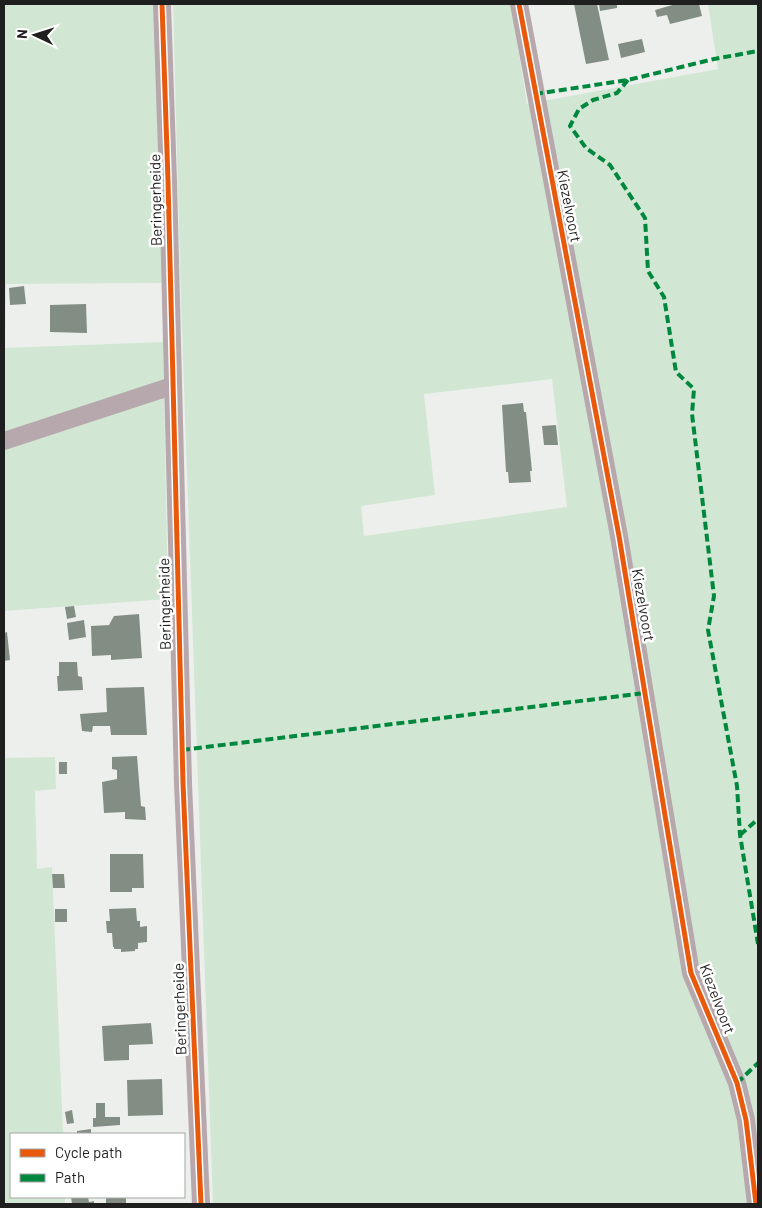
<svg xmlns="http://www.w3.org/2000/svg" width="762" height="1208" font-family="Barlow,sans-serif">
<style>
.green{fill:#d2e7d3;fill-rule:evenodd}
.building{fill:#828e83}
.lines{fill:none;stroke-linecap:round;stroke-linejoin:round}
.street{stroke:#b7a8ad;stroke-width:18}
.quiet{stroke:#00873e;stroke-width:4;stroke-dasharray:8 4;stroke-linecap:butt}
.cycleway-casing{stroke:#fff;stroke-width:8}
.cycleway{stroke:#e8590c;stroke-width:5}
.labels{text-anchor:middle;stroke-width:5;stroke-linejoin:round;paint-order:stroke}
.street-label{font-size:15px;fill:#1e1f1e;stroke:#fff}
</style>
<rect width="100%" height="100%" fill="#edefed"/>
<path class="green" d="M4,4H154L162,283L6,284L5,348L163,342L168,599L4,611Z
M173,4H511L527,104L718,69L708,4H758V1204H213L181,304ZM552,379L567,507L364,536L361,506L435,495L424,394Z
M55,757L56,789L35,791L37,869L52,867L63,1134H11V1197H65V1204H4V758Z"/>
<path class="building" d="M574,4H597L609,60L586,64Z
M599,4H617V8L600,11Z
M676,4H699L702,16L670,24L667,15L657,17L655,10Z
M642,39L645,52L621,58L618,44Z
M24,286L26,304L10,305L9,288Z
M86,304L87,333L50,332V305Z
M523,403L524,412H526L532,471H530L531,482L509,483L508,472H506L502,405Z
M556,425L558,445H544L542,426Z
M74,606L76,617L67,619L65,607Z
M139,614L142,658L111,660V655L92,656L91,626L109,625L114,616Z
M84,620L86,637L69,640L67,623Z
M7,632L10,660L4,661V633Z
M59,662H77L78,676L82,677L83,690L58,691L57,676H59Z
M144,687L147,735H111L110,726H93L92,732L82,731L80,714L107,712L106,688Z
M137,756L141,806L145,807L146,820L125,819V812L104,813L102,782L117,779V770L112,769V757Z
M59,762H67V774H59Z
M110,854H143L144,888H132V892H110Z
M52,874H64L65,888H53Z
M136,908L137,921H140V927L147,926V942L138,943V949H135V951L121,952V949H114V947H113L112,933H107L106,921H110L109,909Z
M55,909H67V922H55Z
M151,1023L153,1044L129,1045V1060L104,1061L102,1026Z
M162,1079L163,1115L128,1116L127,1080Z
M96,1103H105V1117H120V1125L93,1127V1118H96Z
M72,1110L74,1123L67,1124L65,1112Z
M91,1129V1134H77V1131Z
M71,1197H88L89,1202L94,1201V1204H72Z
M106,1197H126V1203H106Z"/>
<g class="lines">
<path class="street" d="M162,4L168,181L183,783L201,1204
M519,4L619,536L691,973L737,1083L746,1120L756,1204
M4,441L172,386"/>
<path class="quiet" d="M628,80L617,93L593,100L579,109L570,126L586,148L610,165L645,218L648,271L664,297L676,372L694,389L692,414L714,596L708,630L737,786L740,835L758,944
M535,94L628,80L714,59L758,51
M182,750L645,693
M740,835L758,819
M737,1083L758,1063"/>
<g class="cycleway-casing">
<path id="cycleway" d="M162,4L168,181L183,783L201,1204
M519,4L619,536L691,973L737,1083L746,1120L756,1204"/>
</g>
<use href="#cycleway" class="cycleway"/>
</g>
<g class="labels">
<g class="street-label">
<text transform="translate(156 200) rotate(-91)" y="5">Beringerheide</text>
<text transform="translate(569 206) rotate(79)" y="5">Kiezelvoort</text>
<text transform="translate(165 604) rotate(-91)" y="5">Beringerheide</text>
<text transform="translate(643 605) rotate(80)" y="5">Kiezelvoort</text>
<text transform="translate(717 999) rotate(69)" y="5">Kiezelvoort</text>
<text transform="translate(180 1009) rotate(-92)" y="5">Beringerheide</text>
</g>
</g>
<rect width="762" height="1208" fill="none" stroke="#1e1f1e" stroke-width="10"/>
<rect x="10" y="1133" width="175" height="65" fill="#ffffff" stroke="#a5a5a5"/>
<rect x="20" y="1149" width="25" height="8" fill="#e8590c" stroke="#a5a5a5"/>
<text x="55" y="1158" font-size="15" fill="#1e1f1e">Cycle path</text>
<rect x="20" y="1174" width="25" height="8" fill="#00873e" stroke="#a5a5a5"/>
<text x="55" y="1183" font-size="15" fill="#1e1f1e">Path</text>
<g transform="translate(35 35) rotate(274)" stroke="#ffffff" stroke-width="4" paint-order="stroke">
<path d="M0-4L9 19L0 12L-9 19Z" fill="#1e1f1e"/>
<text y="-8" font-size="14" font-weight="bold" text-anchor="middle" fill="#1e1f1e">N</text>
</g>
</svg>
